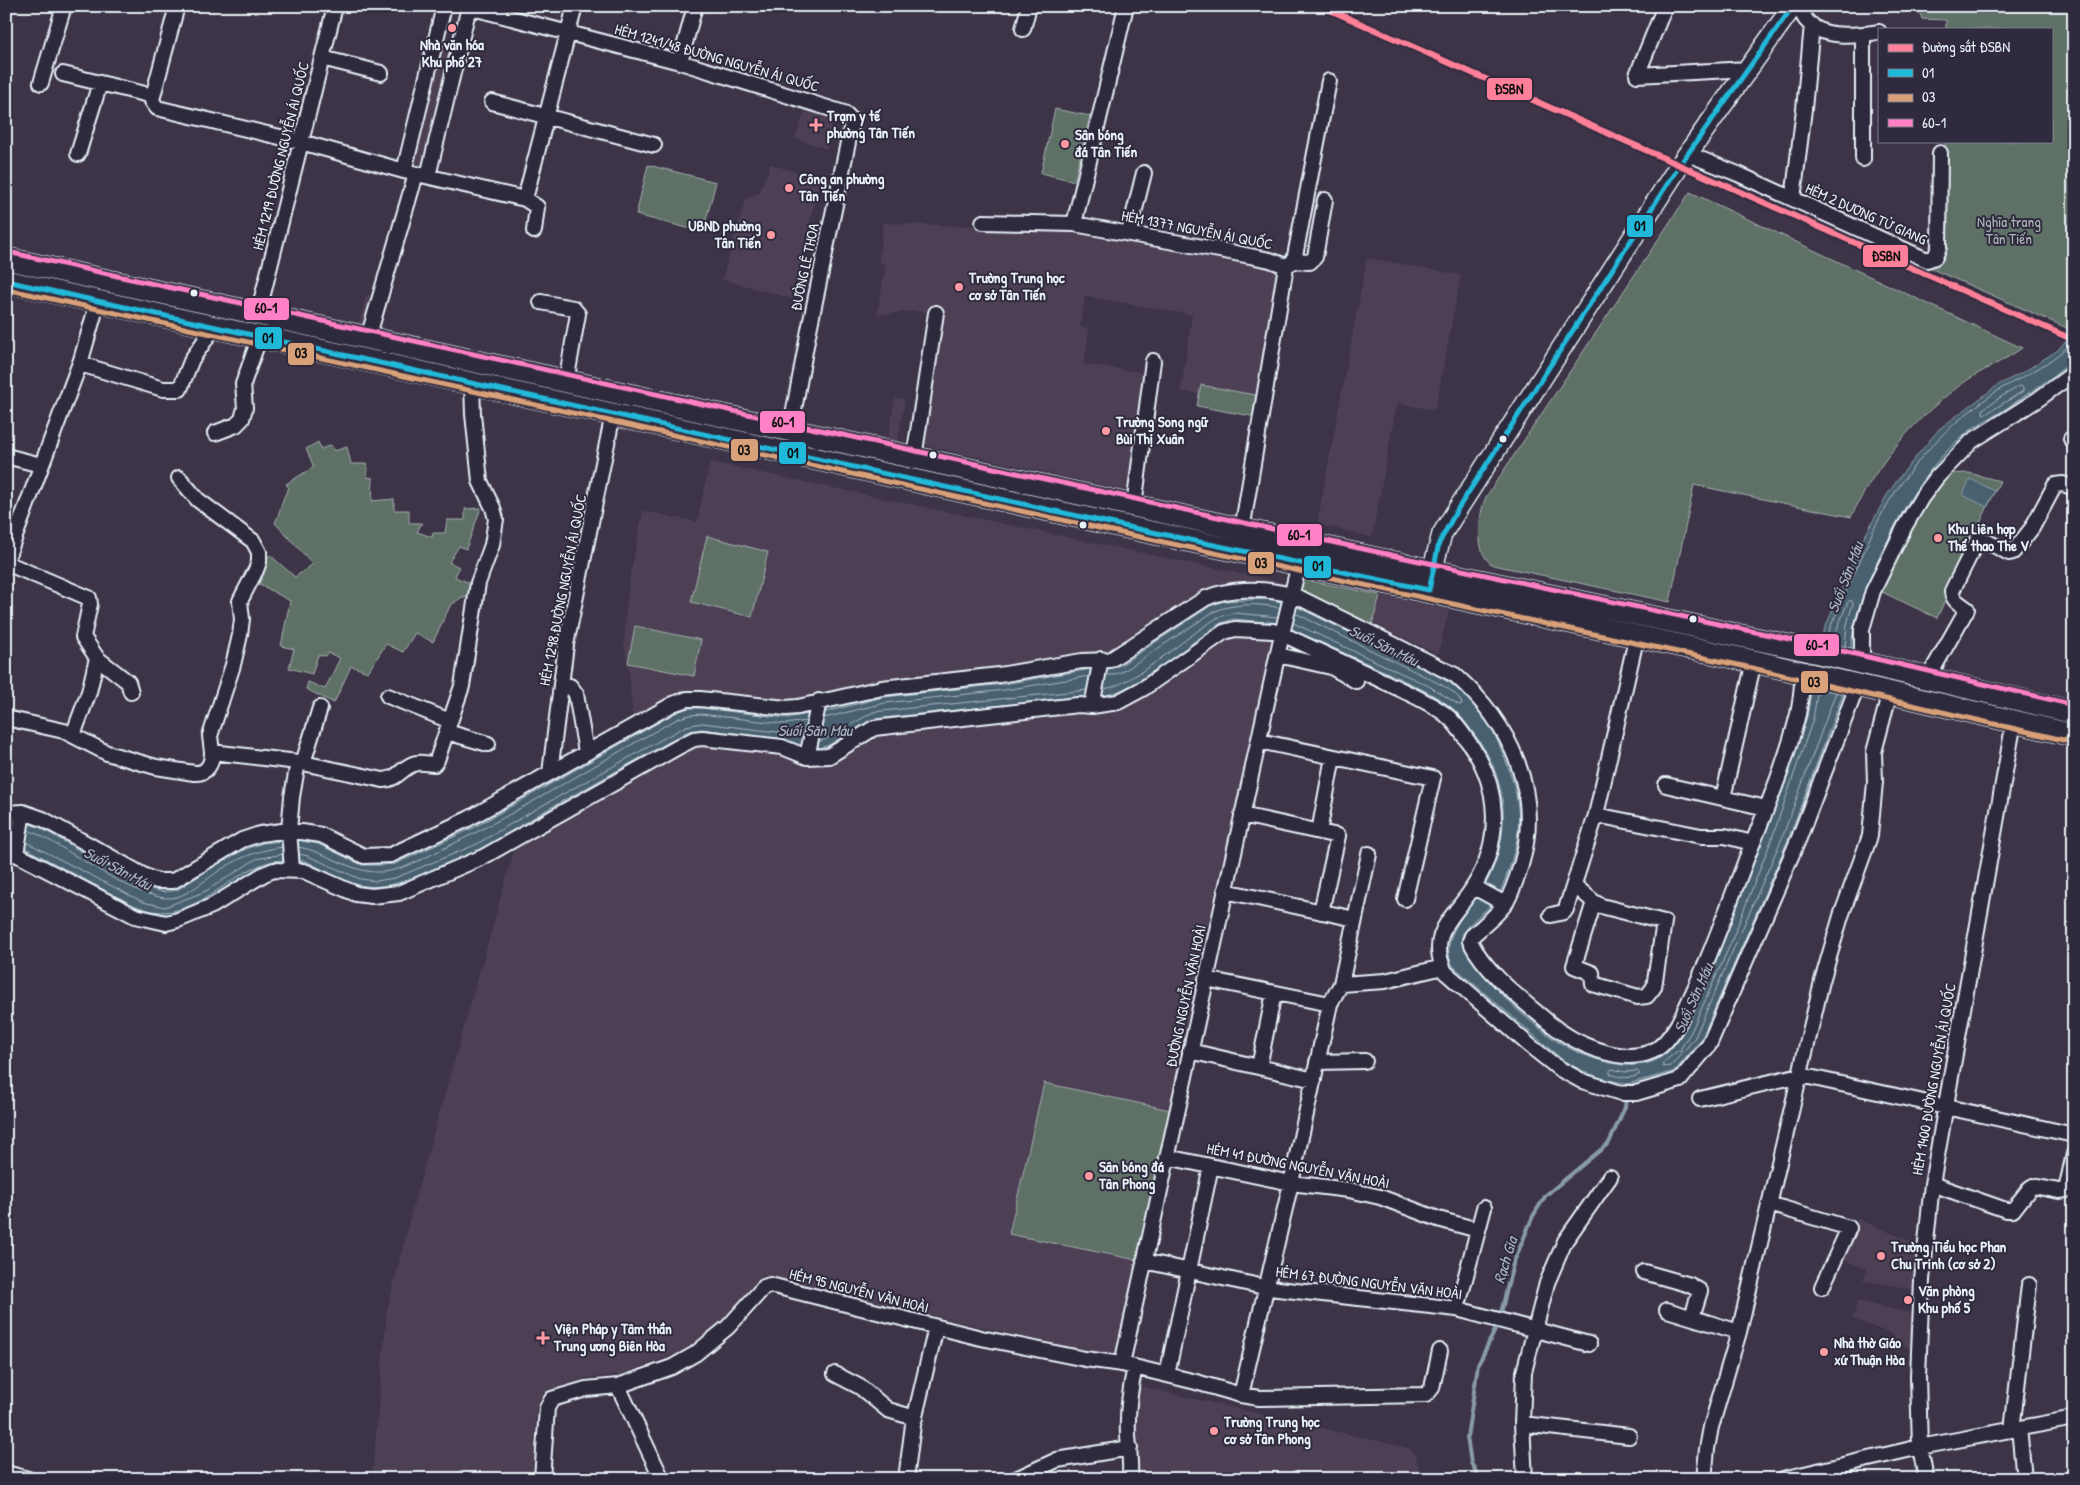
<svg xmlns="http://www.w3.org/2000/svg" width="2080" height="1485" font-family="'Patrick Hand',sans-serif">
<style>
.built{fill:#4e4155}
.green{fill:#5f6f66;stroke:#a4b0af}
.water{fill:#48616f;stroke:#889ba6}
.lines{fill:none;stroke-linecap:round;stroke-linejoin:round}
.shore{stroke:#a8b7c1;stroke-width:1}
.stream{stroke:#889ba6;stroke-width:4}
.minor-casing{stroke:#e8f1f8;stroke-width:18}
.secondary-casing{stroke:#e8f1f8;stroke-width:22}
.primary-casing{stroke:#e8f1f8;stroke-width:25}
.minor{stroke:#2f2a3d;stroke-width:14}
.secondary{stroke:#2f2a3d;stroke-width:19}
.primary{stroke:#2f2a3d;stroke-width:21}
.bus-1-casing{stroke:#2f2a3d;stroke-width:9}
.bus-2-casing{stroke:#2f2a3d;stroke-width:9}
.bus-3-casing{stroke:#2f2a3d;stroke-width:9}
.bus-1{stroke:#20b9da;stroke-width:5}
.bus-2{stroke:#d9a179;stroke-width:5}
.bus-3{stroke:#ff80c5;stroke-width:5}
.rail-1-casing{stroke:#2f2a3d;stroke-width:10}
.rail-1{stroke:#ff8098;stroke-width:6}
.poi-dot{fill:#ff9aa2;stroke:#2f2a3d;stroke-width:2}
.bus-dot{fill:#e8f1f8;stroke:#2f2a3d;stroke-width:2}
.labels{text-anchor:middle;stroke-width:4;stroke-linejoin:round;paint-order:stroke}
.poi-label{font-size:15px;font-weight:bold;fill:#e8f1f8;stroke:#2f2a3d;text-anchor:start}
.street-label{font-size:15px;fill:#e8f1f8;stroke:#2f2a3d}
.park-label{font-size:15px;fill:#aab6b6;stroke:#2f2a3d}
.water-label{font-size:16px;font-style:italic;fill:#a8b7c1;stroke:#2f2a3d}
.line-badge{stroke:#2f2a3d;stroke-width:2}
.pale-badge-label{font-size:14px;text-anchor:middle;font-weight:bold;fill:#111}
</style>
<rect width="100%" height="100%" fill="#3d3448"/>
<filter id="ink" filterUnits="userSpaceOnUse"><feTurbulence type="fractalNoise" baseFrequency=".02" numOctaves="2"/><feDisplacementMap in="SourceGraphic" scale="10" xChannelSelector="R" yChannelSelector="G"/><feConvolveMatrix kernelMatrix="1 2 1 2 8 2 1 2 1" color-interpolation-filters="sRGB"/></filter>
<g filter="url(#ink)">
<path class="built" d="M442,42L455,46L425,172L409,168Z
M807,106L824,111V114L834,117L827,149L795,138Z
M771,164L819,180L793,299L722,279L746,198L759,193Z
M883,223L961,226L1046,225L1282,267L1256,417L1197,406L1199,394L1181,391L1192,315L1085,296L1080,327L1089,329L1084,364L1150,374L1144,418L1138,417L1128,491L920,444L941,313L913,311L877,315L886,264L879,262Z
M1367,258L1461,275L1435,410L1397,403L1372,537L1317,524Z
M367,294L376,296L365,334L356,332Z
M895,398L905,399L897,446L887,444Z
M710,462L1285,583L1271,639L1170,1110L1044,1083L1009,1233L1137,1260L1118,1350L1114,1356H1106L762,1275L717,1326L680,1352L623,1374L585,1378L544,1392L539,1401L535,1420L534,1479H372L387,1311L413,1206L516,844L633,720L629,673L624,645L626,610L629,582L643,511L697,522Z
M1380,595L1449,610L1438,654L1415,643L1371,628Z
M1858,1219L1922,1246L1917,1290L1863,1280L1867,1269L1840,1258Z
M1857,1301L1915,1314L1911,1348L1892,1342V1334L1853,1319Z
M1144,1387L1268,1416L1271,1425L1306,1433L1312,1426L1408,1448L1415,1454L1421,1479H1134L1137,1443L1130,1437L1135,1392Z"/>
<path class="green" d="M1917,6H2074V331L1932,269L1933,262L1944,248L1945,141H2051V29H1946V20L1922,19Z
M1055,109L1090,116L1074,181L1041,173Z
M648,165L716,182L703,232L636,215Z
M1690,192L2022,348C2004,361 1984,369 1966,381C1915,417 1878,462 1851,517L1694,485L1670,602L1493,565C1474,554 1478,515 1486,497Z
M1201,385L1260,396L1256,417L1197,406Z
M318,442L321,449L331,445L334,451L347,447L351,464H367V477L373,478L372,501L394,499V510H409V523H422L417,532L432,537L433,533H445L447,520H465V509L481,508L466,549L459,546L449,562L459,567L455,577L472,584L471,599L462,597L450,606L433,642L415,633L403,652L386,644L368,672L351,666L334,703L306,689L308,682L325,689L340,658L328,653L326,656L318,655L312,674L289,668L294,649L281,646L290,601L254,581L263,564L270,555L295,577L313,564L275,523C281,511 281,499 289,488L286,484L314,467L306,449Z
M1969,473L2000,481L1948,590L1947,596L1937,618L1878,590L1910,524L1945,474Z
M707,536L768,552L752,617L691,602Z
M1301,579L1380,595L1371,628L1297,592Z
M635,626L701,640L694,676L628,663Z
M1044,1083L1170,1110L1137,1260L1009,1234Z"/>
<path class="water" d="M2074,331V367L1968,438L1869,590L1852,682L1801,820L1705,1043L1677,1076L1636,1088L1603,1084L1561,1065L1449,970L1443,944L1463,907L1499,808L1453,715L1274,627L1234,624L1117,699L874,723L828,751L816,753L701,734L480,855L398,889L357,890L304,866L176,916H150L6,849V817L27,818L156,886C195,867 241,839 284,835C313,833 354,851 381,861L688,703L786,713L876,694L1096,664L1222,596L1282,597L1453,679L1497,728L1522,793L1520,851L1503,898L1469,932L1498,985L1604,1056L1671,1042L1806,686L1823,633L1861,543L1887,495L1901,475L1939,429L1998,385L2025,371L2058,350Z
M1970,479L1995,491L1987,507L1963,495Z"/>
<g class="lines">
<path class="shore" d="M2021,386L2023,388V391L1986,414L1983,413V409L2004,395Z
M1224,601L1269,599L1281,602
M1297,607L1429,671L1450,683L1461,692
M1293,623L1429,686L1459,705L1462,704C1458,691 1437,683 1426,677L1295,613
M1304,635C1335,649 1366,663 1397,677C1414,686 1432,693 1447,704C1458,712 1467,724 1475,735C1509,781 1512,833 1486,884
M1825,642C1833,618 1845,595 1855,572C1864,554 1870,535 1880,517C1901,479 1931,442 1965,415C1977,406 1989,396 2002,388C2028,374 2054,362 2074,340
M1831,644L1848,602L1851,600L1853,603L1847,624L1845,647
M1851,648C1854,611 1868,581 1884,548C1904,506 1928,465 1965,434C1977,424 1993,417 2007,408C2028,394 2049,380 2069,364H2074
M1107,669L1121,665L1210,606L1221,602
M1106,675H1113L1124,671L1213,612C1232,603 1260,603 1280,608
M1818,688L1813,719L1771,841L1730,945L1691,1032L1681,1048L1682,1051L1685,1050L1695,1037L1782,838L1836,692
M1104,689C1135,685 1188,634 1219,617L1234,613L1278,617
M1102,696C1136,692 1190,642 1221,623L1234,619L1276,623
M825,712L884,697L1004,684L1091,669
M824,718L885,703L1005,690L1090,676
M1495,735C1523,798 1528,827 1500,892
M819,741L824,740L873,712L1087,690
M817,748L827,746L874,719L1086,696
M29,824L39,827L133,881L154,890L165,892L177,890L224,860L246,849L263,843L282,841
M28,830C64,843 145,910 180,896C196,889 210,876 225,867C243,856 261,850 282,847
M298,840L318,844L362,865H381L395,864L473,828L677,712L689,708H701L786,718L808,714
M26,842L143,902L165,907L206,891L256,859L283,854
M490,844L541,813L687,732L702,729L763,737
M298,847C328,852 350,873 381,872C404,871 427,856 447,847C527,808 602,760 679,718L690,715L701,714L785,724L806,721
M25,848L133,905L151,911
M299,854L308,856L360,879L376,881L395,878L475,845L538,808L686,726L702,723L793,734L803,738
M299,861H306C322,869 341,881 359,885C391,892 423,873 452,861
M152,911C203,920 236,861 283,860
M1466,911C1454,929 1442,945 1453,966L1564,1061L1585,1072L1604,1079L1628,1084L1675,1071L1701,1040L1788,840L1843,694
M1715,962L1787,778L1807,717L1812,686
M1478,968C1450,933 1461,933 1491,905
M1479,969C1499,994 1525,1018 1551,1037C1576,1055 1628,1076 1658,1059C1676,1049 1685,1029 1693,1011
M1678,1051L1681,1052V1054L1671,1066L1663,1067V1063Z
M1612,1069L1624,1072L1637,1071L1640,1074C1631,1080 1620,1077 1610,1074V1071Z"/>
<path class="stream" d="M1500,1317L1513,1264L1533,1216L1546,1195L1609,1143L1625,1107L1626,1097
M1480,1479L1471,1463L1467,1437L1478,1365L1498,1324"/>
<g class="minor-casing">
<path id="minor" d="M177,6L153,96L152,101L157,108L301,142L404,171L525,199L537,207L534,231
M465,6L680,62L844,113C851,117 852,122 851,128L808,335L790,431
M1665,6L1637,75L1749,69
M1798,6C1801,11 1803,16 1806,20C1822,40 1857,35 1879,32
M1023,29L1029,6
M322,58L381,73
M680,62L695,6
M63,74L153,96
M41,83L64,6
M492,102L654,145
M78,154L100,83
M1688,154L1738,174L1927,260L1935,257L1939,247L1940,153
M1863,159V34
M404,171L444,6
M428,176L469,7
M525,199L575,6
M1793,199L1804,109L1812,25
M983,222L1074,224L1225,251L1270,260L1286,266L1242,530
M1074,224L1126,6
M1129,233L1144,173
M1294,261L1310,262L1315,257L1325,200
M1286,266L1294,261L1329,81
M541,302L573,308L578,314L566,382
M258,314L335,6
M368,338L416,174
M80,364L163,389H180L192,359L215,326
M215,433L236,425L242,419L245,408L243,384L260,336
M2071,439L2074,441
M6,456L41,465
M914,458L936,313
M179,478L198,500L253,541L259,552V562L256,570L240,601L242,619L240,635L233,665L210,736L212,752
M1134,506L1153,361
M1292,594L1455,675C1510,723 1543,792 1521,865C1517,877 1513,890 1507,901C1499,914 1484,925 1472,936L1470,941C1485,972 1522,1000 1548,1022C1573,1043 1621,1066 1653,1051C1664,1046 1672,1034 1678,1024C1705,971 1725,914 1746,860C1765,812 1786,763 1798,714C1801,700 1802,686 1803,672
M1282,634C1317,650 1351,666 1385,682C1405,692 1428,701 1445,714C1454,721 1461,731 1467,740C1500,784 1503,839 1474,886C1456,916 1426,932 1445,972L1529,1045L1558,1068L1582,1081L1621,1093H1636L1680,1080L1709,1045L1799,838L1858,684
M1278,655L1331,667L1356,681
M97,658L128,682L131,692
M1862,662V629L1873,591L1905,526L1922,497L1937,477L1972,441L2037,400L2074,373
M1928,678L1967,609C1961,604 1952,601 1952,591L1978,539L1980,538L2009,553L2013,552L2032,528L2055,485L2063,484L2074,488
M561,684L570,686L576,694L586,752
M388,696L450,721
M1092,706L1101,659
M6,718L64,731L107,753L156,767L194,773C207,774 212,764 212,752L298,762
M447,732L488,744
M73,735L89,692L97,658L83,637L90,604L89,598L11,565L7,561V558L81,360L98,301
M1259,741L1433,778L1405,899
M807,757L819,701
M303,763L320,708
M550,773L566,645L613,414
M1666,785L1766,808
M1723,798L1754,661
M6,813L23,812L43,819L145,876L157,881H173L242,840L260,834L289,830L321,835L364,856L391,855L468,819L673,704L687,699H700L786,708L798,707L882,688L999,675L1082,661L1110,660L1206,598C1229,588 1259,588 1283,593
M1242,815L1338,836L1321,912
M1596,815L1701,836H1725L1752,843
M1319,832L1333,757
M6,854H16L135,916L166,923L178,920L212,906L264,874L274,870L304,871L356,894L372,896L399,893L483,857L680,746L694,739L702,738L782,747L807,757L829,756L874,728L1078,705L1092,706L1118,702L1144,688L1224,632L1235,629L1273,631
M16,854L23,812
M292,869L289,830L292,797L298,762L383,780C400,779 403,765 417,763C422,762 429,764 434,764L437,760L462,686L478,583L492,545L496,519L493,508L480,481L473,414L472,383
M1574,885L1594,902L1601,906L1664,922L1654,987L1647,996L1638,997L1593,984L1592,973L1574,966L1594,902
M1474,887L1505,904
M1225,891L1355,919
M1551,915L1564,912L1566,909L1596,815L1637,635
M1206,979L1330,1004
M1341,984L1385,981L1443,967
M1190,1051L1314,1080
M1317,1062L1365,1061
M1259,1067L1274,993
M1700,1099L1800,1075L2074,1135
M1167,1157L1291,1183L1349,1190L1380,1197L1438,1219L1478,1230
M1932,1184L2006,1210H2013L2030,1188L2033,1186L2059,1191L2066,1190L2074,1154
M1769,1204L1849,1228L1822,1287
M1144,1261L1269,1288L1457,1309L1589,1344
M1644,1272L1690,1285L1700,1291L1692,1317
M1457,1309L1484,1208
M1667,1310L1739,1332
M1122,1364L1282,634L1299,564
M835,1374L860,1387L888,1410L915,1418
M1167,1375L1211,1166
M618,1386L662,1479
M1241,1395L1291,1183L1330,1004L1341,984L1369,854
M1522,1424L1629,1436
M2019,1428L2024,1479
M2012,1430L2029,1285
M6,1473L28,1479
M542,1479L547,1408L552,1399L586,1389L618,1386L672,1367L695,1354L728,1327L764,1287L770,1285L981,1338L1085,1359L1122,1364L1196,1382L1241,1395L1259,1398L1426,1395L1432,1388L1440,1351
M906,1479L913,1425L936,1327
M1016,1479L1057,1460L1130,1448
M1130,1479C1131,1463 1129,1450 1128,1435C1127,1413 1130,1389 1135,1367
M1525,1479L1522,1424L1524,1372L1547,1283L1565,1241L1610,1177
M1704,1479L1707,1449L1711,1427L1739,1332L1822,981L1841,916L1870,836L1875,782L1874,752L1890,692
M1783,1479L1920,1447L2074,1418
M1926,1479L1920,1447L1918,1376L1922,1280L1932,1184L2014,721"/>
</g>
<g class="secondary-casing">
<path id="secondary" d="M1432,571L1442,534L1457,510L1679,166L1793,6"/>
</g>
<g class="primary-casing">
<path id="primary" d="M6,259L1389,562L1806,650L2074,713
M6,281L1128,527L1754,661L2074,735"/>
</g>
<use href="#minor" class="minor"/>
<use href="#secondary" class="secondary"/>
<use href="#primary" class="primary"/>
<g class="bus-1-casing">
<path id="bus-1" d="M6,281L1128,527L1429,590L1439,543L1457,510L1679,166L1793,6"/>
</g>
<g class="bus-2-casing">
<path id="bus-2" d="M6,289L1126,534L1752,668L2072,742"/>
</g>
<g class="bus-3-casing">
<path id="bus-3" d="M8,252L1391,555L1808,643L2074,705"/>
</g>
<use href="#bus-1" class="bus-1"/>
<use href="#bus-2" class="bus-2"/>
<use href="#bus-3" class="bus-3"/>
<g class="rail-1-casing">
<path id="rail-1" d="M1321,6L2074,340"/>
</g>
<use href="#rail-1" class="rail-1"/>
</g>
</g>
<g class="poi-dot">
<circle cx="452" cy="28" r="5"/>
<path d="M813.5 117.5h5v5h5v5h-5v5h-5v-5h-5v-5h5z"/>
<circle cx="1065" cy="144" r="5"/>
<circle cx="789" cy="188" r="5"/>
<circle cx="771" cy="235" r="5"/>
<circle cx="959" cy="287" r="5"/>
<circle cx="1106" cy="431" r="5"/>
<circle cx="1938" cy="538" r="5"/>
<circle cx="1089" cy="1176" r="5"/>
<circle cx="1881" cy="1256" r="5"/>
<circle cx="1908" cy="1300" r="5"/>
<path d="M540.5 1330.5h5v5h5v5h-5v5h-5v-5h-5v-5h5z"/>
<circle cx="1824" cy="1352" r="5"/>
<circle cx="1214" cy="1431" r="5"/>
</g>
<g class="bus-dot">
<circle cx="194" cy="293" r="4.5"/>
<circle cx="1503" cy="439" r="4.5"/>
<circle cx="933" cy="455" r="4.5"/>
<circle cx="1083" cy="525" r="4.5"/>
<circle cx="1693" cy="619" r="4.5"/>
</g>
<g class="labels">
<g class="poi-label">
<text x="452" y="50" text-anchor="middle">Nhà văn hóa<tspan x="452" dy="17">Khu phố 27</tspan></text>
<text x="827" y="121">Trạm y tế<tspan x="827" dy="17">phường Tân Tiến</tspan></text>
<text x="1075" y="140">Sân bóng<tspan x="1075" dy="17">đá Tân Tiến</tspan></text>
<text x="799" y="184">Công an phường<tspan x="799" dy="17">Tân Tiến</tspan></text>
<text x="761" y="231" text-anchor="end">UBND phường<tspan x="761" dy="17">Tân Tiến</tspan></text>
<text x="969" y="283">Trường Trung học<tspan x="969" dy="17">cơ sở Tân Tiến</tspan></text>
<text x="1116" y="427">Trường Song ngữ<tspan x="1116" dy="17">Bùi Thị Xuân</tspan></text>
<text x="1948" y="534">Khu Liên hợp<tspan x="1948" dy="17">Thể thao The V</tspan></text>
<text x="1099" y="1172">Sân bóng đá<tspan x="1099" dy="17">Tân Phong</tspan></text>
<text x="1891" y="1252">Trường Tiểu học Phan<tspan x="1891" dy="17">Chu Trinh (cơ sở 2)</tspan></text>
<text x="1918" y="1296">Văn phòng<tspan x="1918" dy="17">Khu phố 5</tspan></text>
<text x="554" y="1334">Viện Pháp y Tâm thần<tspan x="554" dy="17">Trung ương Biên Hòa</tspan></text>
<text x="1834" y="1348">Nhà thờ Giáo<tspan x="1834" dy="17">xứ Thuận Hòa</tspan></text>
<text x="1224" y="1427">Trường Trung học<tspan x="1224" dy="17">cơ sở Tân Phong</tspan></text>
</g>
<g class="street-label">
<text transform="translate(717 58) rotate(16)" y="5">HẺM 1241/48 ĐƯỜNG NGUYỄN ÁI QUỐC</text>
<text transform="translate(281 156) rotate(-76)" y="5">HẺM 1219 ĐƯỜNG NGUYỄN ÁI QUỐC</text>
<text transform="translate(1866 214) rotate(24)" y="5">HẺM 2 DƯƠNG TỬ GIANG</text>
<text transform="translate(1197 230) rotate(11)" y="5">HẺM 1377 NGUYỄN ÁI QUỐC</text>
<text transform="translate(805 267) rotate(-78)" y="5">ĐƯỜNG LÊ THOA</text>
<text transform="translate(563 590) rotate(-79)" y="5">HẺM 1298 ĐƯỜNG NGUYỄN ÁI QUỐC</text>
<text transform="translate(1186 996) rotate(-78)" y="5">ĐƯỜNG NGUYỄN VĂN HOÀI</text>
<text transform="translate(1934 1079) rotate(-80)" y="5">HẺM 1400 ĐƯỜNG NGUYỄN ÁI QUỐC</text>
<text transform="translate(1298 1166) rotate(11)" y="5">HẺM 41 ĐƯỜNG NGUYỄN VĂN HOÀI</text>
<text transform="translate(1369 1283) rotate(7)" y="5">HẺM 67 ĐƯỜNG NGUYỄN VĂN HOÀI</text>
<text transform="translate(859 1291) rotate(14)" y="5">HẺM 95 NGUYỄN VĂN HOÀI</text>
</g>
<g class="park-label">
<text x="2009" y="227">Nghĩa trang<tspan x="2009" dy="17">Tân Tiến</tspan></text>
</g>
<g class="water-label">
<text transform="translate(1845 577) rotate(-69)" y="6">Suối Săn Máu</text>
<text transform="translate(1384 645) rotate(26)" y="6">Suối Săn Máu</text>
<text x="815" y="736">Suối Săn Máu</text>
<text transform="translate(118 868) rotate(28)" y="6">Suối Săn Máu</text>
<text transform="translate(1693 998) rotate(-66)" y="6">Suối Săn Máu</text>
<text transform="translate(1505 1260) rotate(-73)" y="6">Rạch Gia</text>
</g>
</g>
<g class="line-badge">
<rect x="1486" y="77" width="47" height="24" rx="5" fill="#ff8098"/>
<rect x="1626" y="214" width="28" height="24" rx="5" fill="#20b9da"/>
<rect x="1862" y="244" width="47" height="24" rx="5" fill="#ff8098"/>
<rect x="243" y="297" width="47" height="24" rx="5" fill="#ff80c5"/>
<rect x="254" y="326" width="29" height="24" rx="5" fill="#20b9da"/>
<rect x="287" y="342" width="28" height="24" rx="5" fill="#d9a179"/>
<rect x="759" y="410" width="47" height="24" rx="5" fill="#ff80c5"/>
<rect x="730" y="438" width="29" height="24" rx="5" fill="#d9a179"/>
<rect x="778" y="441" width="29" height="24" rx="5" fill="#20b9da"/>
<rect x="1276" y="523" width="47" height="24" rx="5" fill="#ff80c5"/>
<rect x="1247" y="551" width="28" height="24" rx="5" fill="#d9a179"/>
<rect x="1303" y="555" width="29" height="24" rx="5" fill="#20b9da"/>
<rect x="1793" y="633" width="47" height="24" rx="5" fill="#ff80c5"/>
<rect x="1800" y="670" width="29" height="24" rx="5" fill="#d9a179"/>
</g>
<g class="pale-badge-label">
<text x="1509" y="94">ĐSBN</text>
<text x="1640" y="231">01</text>
<text x="1886" y="261">ĐSBN</text>
<text x="266" y="313">60-1</text>
<text x="268" y="343">01</text>
<text x="301" y="358">03</text>
<text x="783" y="427">60-1</text>
<text x="744" y="455">03</text>
<text x="793" y="458">01</text>
<text x="1299" y="540">60-1</text>
<text x="1261" y="568">03</text>
<text x="1318" y="571">01</text>
<text x="1817" y="650">60-1</text>
<text x="1814" y="687">03</text>
</g>
<rect width="2080" height="1485" fill="none" stroke="#2f2a3d" stroke-width="25"/>
<rect x="12" y="12" width="2055" height="1460" fill="none" stroke="#e8f1f8" stroke-width="2" filter="url(#ink)"/>
<rect x="1878" y="28" width="175" height="115" fill="#2f2a3d" stroke="#797a88"/>
<rect x="1888" y="44" width="25" height="8" fill="#ff8098" stroke="#797a88"/>
<text x="1922" y="52" font-size="15" fill="#e8f1f8">Đường sắt ĐSBN</text>
<rect x="1888" y="69" width="25" height="8" fill="#20b9da" stroke="#797a88"/>
<text x="1922" y="78" font-size="15" fill="#e8f1f8">01</text>
<rect x="1888" y="94" width="25" height="8" fill="#d9a179" stroke="#797a88"/>
<text x="1922" y="102" font-size="15" fill="#e8f1f8">03</text>
<rect x="1888" y="119" width="25" height="8" fill="#ff80c5" stroke="#797a88"/>
<text x="1922" y="128" font-size="15" fill="#e8f1f8">60-1</text>
</svg>
